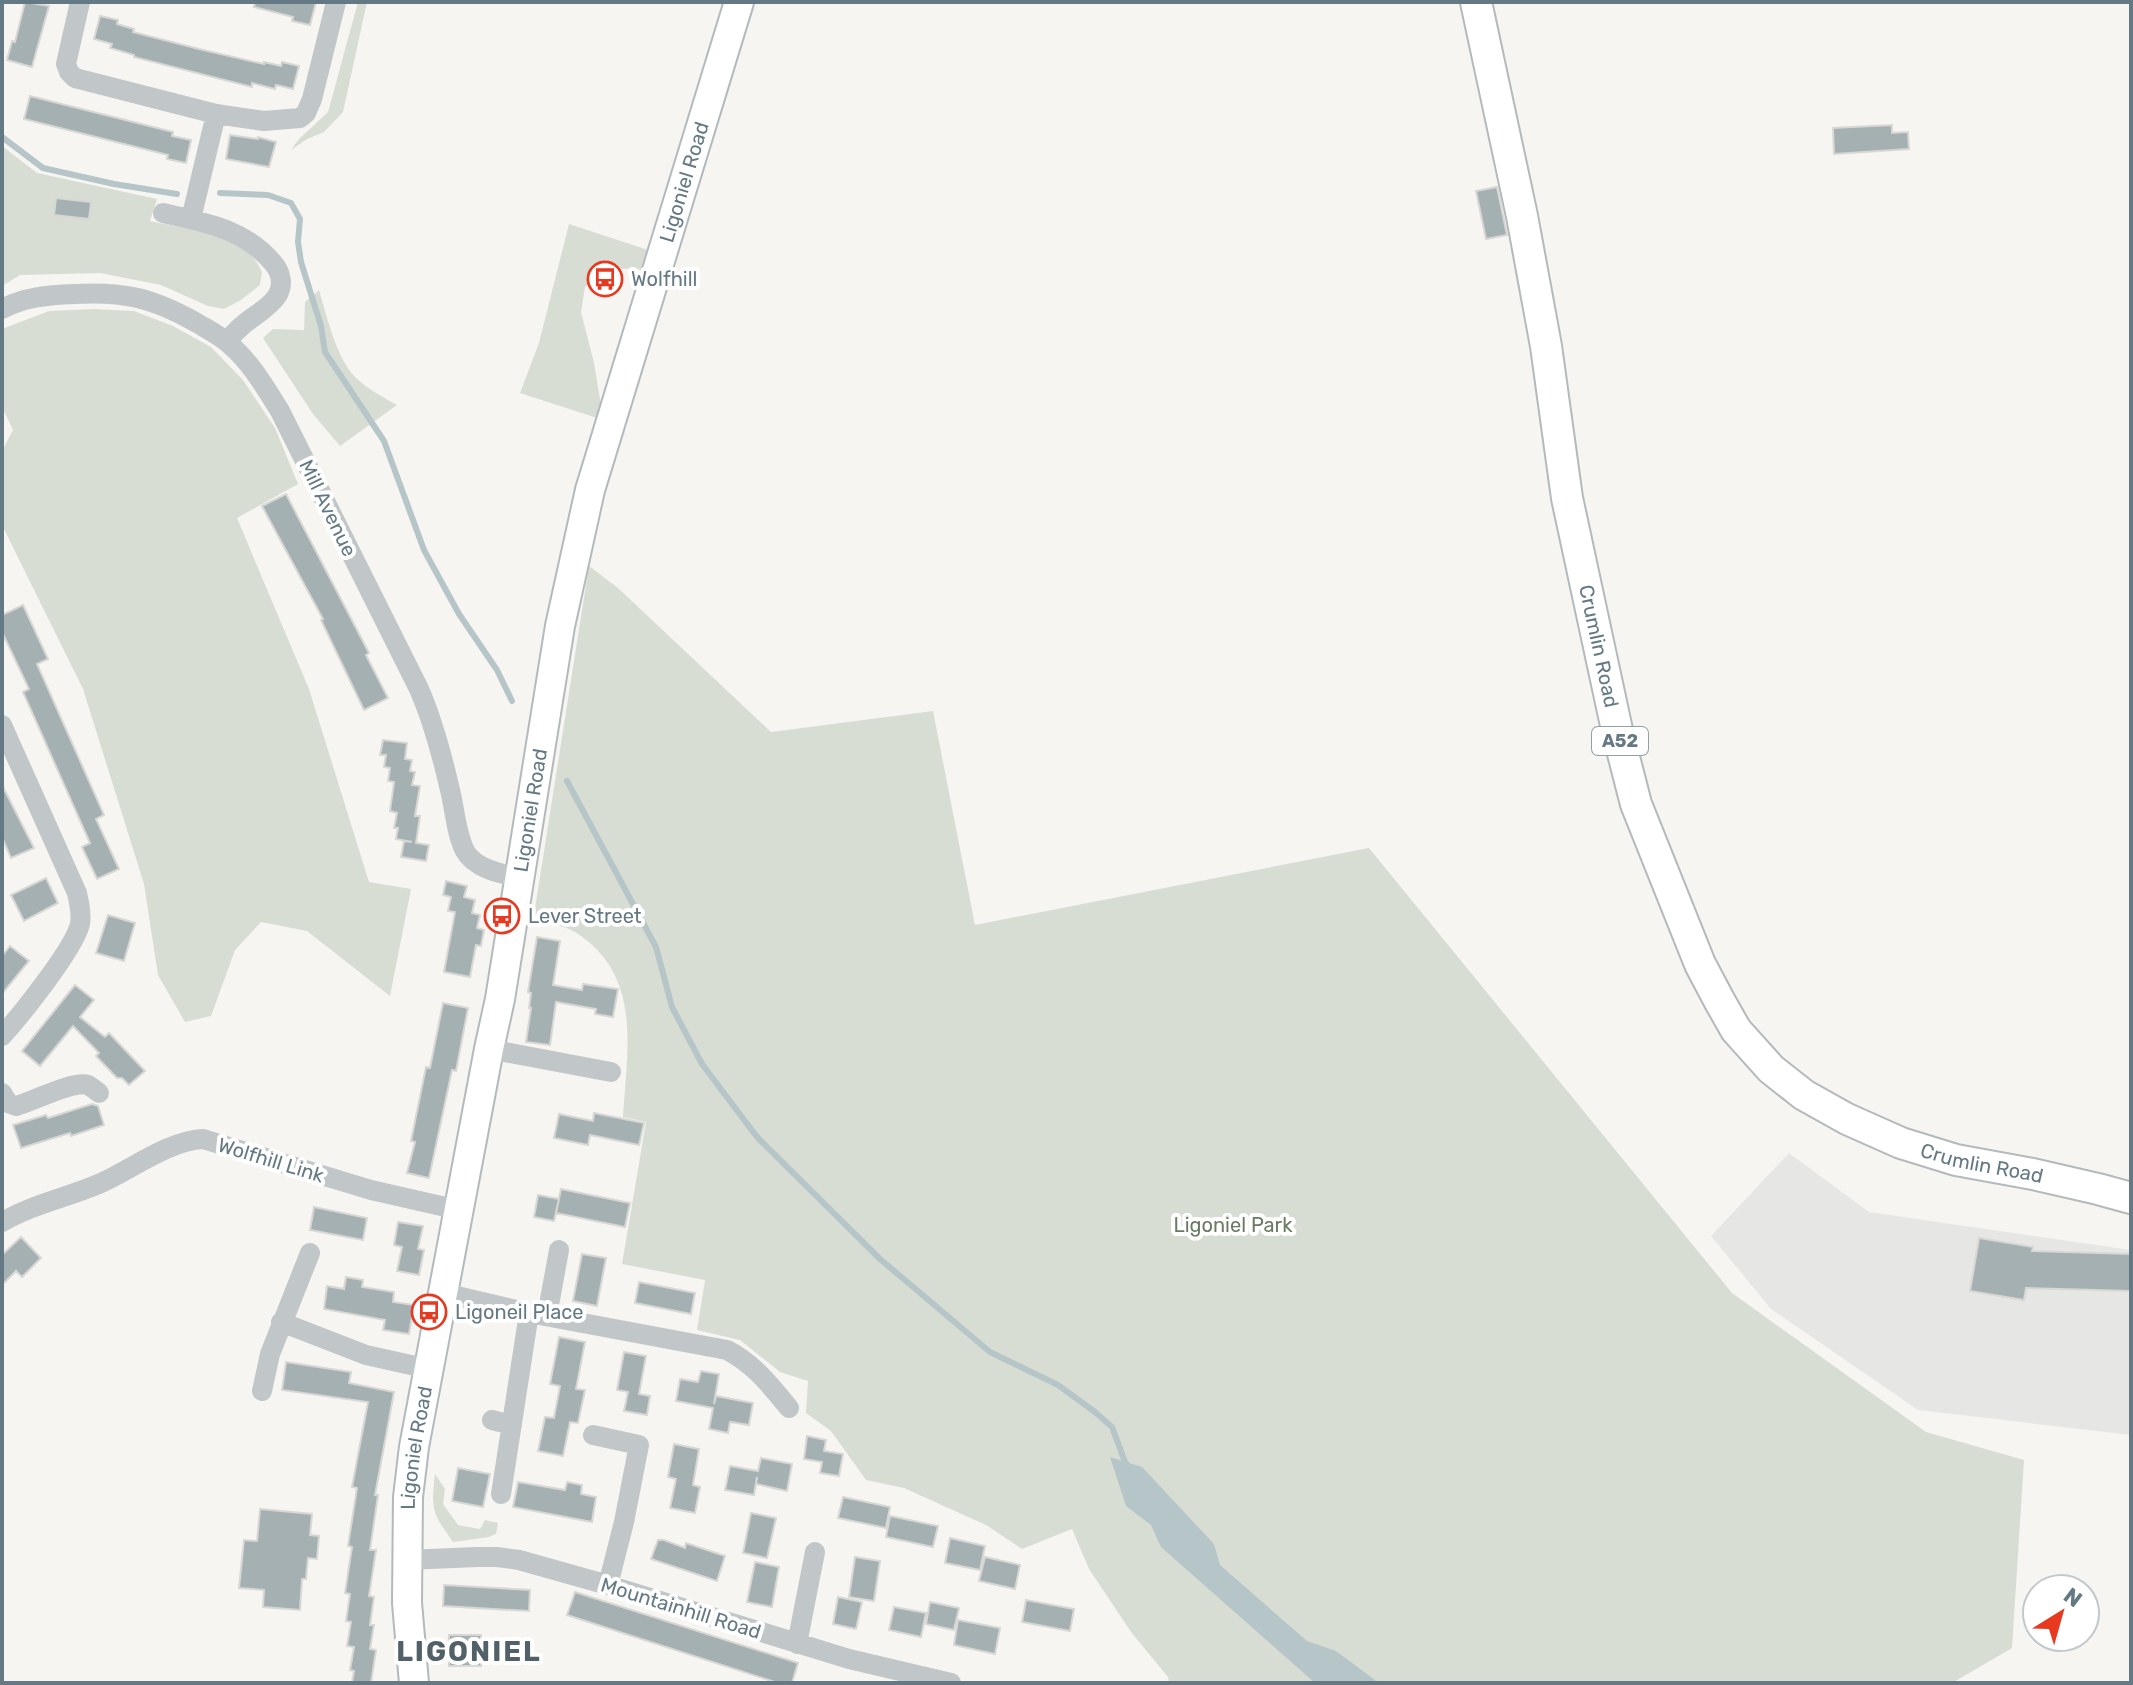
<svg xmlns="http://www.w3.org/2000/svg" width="2133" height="1685" font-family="Rubik,sans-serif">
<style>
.built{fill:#e6e7e5}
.green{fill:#d7ddd3}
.water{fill:#b6c5c7}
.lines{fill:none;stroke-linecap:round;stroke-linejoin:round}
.stream{stroke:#b6c5c7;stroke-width:6}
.building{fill:#a5b0b3;stroke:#d7d7d4;stroke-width:2}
.secondary-casing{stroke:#b3babd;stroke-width:32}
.primary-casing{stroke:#b4b9bc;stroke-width:34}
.street{stroke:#c1c6c8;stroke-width:20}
.secondary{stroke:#fff;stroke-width:28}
.primary{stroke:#fff;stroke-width:30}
.labels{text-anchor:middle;stroke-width:8;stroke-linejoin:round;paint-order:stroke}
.shield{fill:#fff;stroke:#92a1a8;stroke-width:2}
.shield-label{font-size:18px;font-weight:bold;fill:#647983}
.street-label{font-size:20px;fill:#647983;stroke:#fff}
.poi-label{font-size:20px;fill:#647983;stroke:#fff;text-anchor:start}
.park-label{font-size:20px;fill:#6a7a63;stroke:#fff}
.district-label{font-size:28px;font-weight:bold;letter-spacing:2px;fill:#526168;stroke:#fff}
</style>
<rect width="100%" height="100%" fill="#f6f5f2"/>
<path class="built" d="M1789,1153L1869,1212L2131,1250V1435L1918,1410L1771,1309L1711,1236Z"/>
<path class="green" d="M358,2H367L343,112L324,132L307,139L291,150L299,139L328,112Z
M2,146L37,173L157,199L150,221C180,228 229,233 252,256C256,260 259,267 262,272L260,285L241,300L224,309L208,306L161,285L100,273L20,275L2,286Z
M569,224L651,251L644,270C614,267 608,268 585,287L581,312L594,363L601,405L597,418L520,393L539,343Z
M319,290C327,317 336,357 355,377C367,389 383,397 397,405L340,446L313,414L263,338L273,329L304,330L305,302Z
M94,309L134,311L173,326L211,347L243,380L275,428L298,484L237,518L309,689L369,882L411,889L390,996L307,931L261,922L235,950L211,1016L185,1022L158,975L144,884L83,689L2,525V451L13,430L2,407V329L49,311Z
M589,566L618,588L771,732L933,711L975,925L1369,848L1732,1293L1926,1432L2024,1460L2012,1648L1952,1683H1169L1168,1677L1131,1632L1089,1569L1072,1529L1022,1549L986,1525L904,1488L866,1480L831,1431L806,1413L808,1381L780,1372L740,1340L697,1330L705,1280L622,1264L646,1122L623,1117C627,1048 643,975 575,932C564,925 546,924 533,921Z
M435,1474L445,1489L443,1504L458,1525L480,1529L485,1520L498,1523L496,1534L489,1537L453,1542C432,1512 431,1511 435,1474Z"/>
<path class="water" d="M1110,1457L1142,1467L1214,1544L1220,1565L1307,1641L1336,1651L1379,1683H1315L1161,1547L1151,1525L1126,1506Z"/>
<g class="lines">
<path class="stream" d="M2,137L43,168L114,184L177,194
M220,193L268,195L291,203L300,219L298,242L301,262L321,326L325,352L384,441L424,550L459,614L497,670L512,701
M567,781L656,947L672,1007L702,1064L757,1137L880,1259L990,1352L1058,1385L1095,1412L1112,1427L1125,1462L1130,1468"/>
</g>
<path class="building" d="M25,2L49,6L32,67L7,60L12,41L15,42Z
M255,2H316L310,25L292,21L293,17L254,7Z
M100,16L118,20L117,24L134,29L133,32L199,49L264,64V62L281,66L282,62L299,66L293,89L276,85L275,89L252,83V87L134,57V55L110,48L112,44L94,39Z
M30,96L173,132L172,136L191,140L186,163L167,159L168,155L24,119Z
M1892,125V133L1908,132L1909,149L1834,154L1833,128Z
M230,135L258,139V137L276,142L269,167L226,159Z
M1497,187L1507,235L1486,239L1476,191Z
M56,198L91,202L89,219L54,215Z
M286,494L369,653L366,655L388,698L364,710L321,620L323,619L262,506Z
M23,605L48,659L37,664L104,815L96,819L119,869L97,879L82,847L90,843L23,692L29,689L2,632V615Z
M383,740L407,743L405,759L412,760L410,771L415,772L412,785L420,786L415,816H420L416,843L429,845L426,861L401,857L404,841L412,842L396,839L398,828H394L397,813L390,811L394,782L388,781L390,768L384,767L386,755H380Z
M2,785L34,848L11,858L2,837Z
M46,878L58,903L24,921L11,895Z
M446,881L467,886L464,897L475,900L472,913L480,915L477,928L484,930L481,946L476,945L470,977L444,972L455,912L448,911L451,897L443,895Z
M108,915L135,923L124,961L96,953Z
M537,937L560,941L553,985L582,990L583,984L618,989L613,1017L595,1014L596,1009L556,1002L550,1045L526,1042L531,1008H529L531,993L528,992Z
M10,946L29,961L2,994V956Z
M75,985L94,1000L80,1017L105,1037L109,1033L145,1071L129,1085L122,1078H117L96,1056L99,1053L73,1026L40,1066L22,1051Z
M443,1003L468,1008L456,1071L452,1070L429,1178L407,1173L415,1142L411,1141L426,1067L430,1068Z
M92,1104L98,1106L104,1125L71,1136L70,1133L21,1148L13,1125L46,1115L48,1118Z
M594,1113L644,1123L639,1145L590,1135L588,1145L554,1138L559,1114L593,1121Z
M561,1189L630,1203L625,1227L556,1213Z
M538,1195L559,1199L554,1221L534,1217Z
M314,1207L367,1218L363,1240L310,1230Z
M398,1222L423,1226L418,1249L424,1250L419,1275L397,1271L402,1247L394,1245Z
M21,1237L41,1258L22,1277L16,1271L2,1285V1255Z
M1979,1238L2033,1247L2032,1251L2131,1254V1291L2026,1288L2024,1300L1970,1291Z
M582,1254L606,1258L597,1306L573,1301Z
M346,1277L363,1280L362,1287L394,1292L393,1302L414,1305L409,1334L383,1330L385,1320L324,1309L327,1286L344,1289Z
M639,1282L695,1293L691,1314L635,1303Z
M559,1337L585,1342L576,1389L585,1390L578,1423L570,1422L563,1456L538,1451L545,1417L554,1418L560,1386L550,1384Z
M624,1352L646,1356L639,1394L650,1396L647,1415L624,1411L628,1392L617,1390Z
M286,1362L351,1372L349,1383L394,1392L375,1495H378L370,1550H376L369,1596L374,1597L370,1625H374L370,1649L376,1650L371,1683H352L354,1671L350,1670L354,1647L347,1646L351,1622L346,1621L350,1594L345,1593L352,1547L348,1546L357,1488L352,1487L368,1402L282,1390Z
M701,1371L719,1374L714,1404L716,1396L753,1403L749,1425L730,1422L728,1433L709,1429L713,1408L676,1401L680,1379L698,1382Z
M807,1436L826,1440L824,1451L843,1454L839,1476L820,1473L822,1462L804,1459Z
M674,1444L699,1449L693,1485L700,1487L695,1513L670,1508L676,1479L668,1477Z
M761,1458L792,1464L787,1491L756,1484L757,1477L754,1495L725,1490L730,1466L758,1471Z
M458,1468L490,1474L483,1507L452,1501Z
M518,1482L565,1490L567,1482L582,1485L581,1494L596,1497L592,1522L513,1507Z
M843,1497L890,1507L886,1528L838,1518Z
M260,1509L312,1514L310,1535L319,1536L317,1559L308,1558L306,1579H302L300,1610L263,1607L264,1590L239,1588L244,1540L257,1541Z
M751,1513L776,1518L767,1558L743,1553Z
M890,1516L938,1526L933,1547L886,1537Z
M950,1538L985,1546L980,1570L945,1563Z
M658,1540H664L685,1548L686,1543L725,1556L717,1581L651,1559Z
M855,1557L880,1561L874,1601L849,1597Z
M985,1557L1020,1565L1015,1589L979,1581Z
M755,1562L779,1567L772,1607L747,1602Z
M444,1585L530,1590L529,1611L443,1606Z
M575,1592L798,1663L792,1683H778L567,1615Z
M838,1597L862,1602L856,1629L833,1624Z
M1026,1600L1074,1609L1070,1631L1022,1622Z
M930,1602L959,1608L954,1630L926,1624Z
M894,1607L926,1613L921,1637L889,1630Z
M958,1620L1000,1628L995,1654L954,1645Z
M449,1635H481V1666H449Z"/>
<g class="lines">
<g class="secondary-casing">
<g id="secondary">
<path id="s1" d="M414,1683L407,1603L408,1497L414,1447L489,1049L500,999L560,626L590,490L739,2"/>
</g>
</g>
<g class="primary-casing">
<g id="primary">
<path id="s2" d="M1476,2L1522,216L1546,346L1567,498L1617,730L1636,804L1700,964L1719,1000L1736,1030L1771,1069L1804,1095L1847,1119L1901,1143L1956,1160L2033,1174L2098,1189L2131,1198"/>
</g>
</g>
<path class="street" d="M80,2L66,64L69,72L75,78L216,114L264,121L300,118L306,113L312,99L336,2
M163,213C204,222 245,229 273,263C281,272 284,285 277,296C269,308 255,315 244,324C238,329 232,335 227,342
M191,219L216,114
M2,309C24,297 49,295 74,294C124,291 153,298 197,323C207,329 219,335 228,343C250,361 265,387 280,411L419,689C433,721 442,755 450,790C455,810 456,833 465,851C475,869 502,874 520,878
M2,725L77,893C79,903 82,913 80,924C74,949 21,1015 2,1036
M489,1049L611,1072
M2,1093L8,1103L16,1106C32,1102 73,1080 88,1085C90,1086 98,1092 99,1093
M2,1222C33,1204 69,1197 101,1183C134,1168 168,1141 203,1139L371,1190L459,1210
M444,1293L529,1313L727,1350C754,1364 770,1385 789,1408
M547,1316L559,1250
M281,1322L366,1355L429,1369
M262,1391L270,1354L310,1253
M492,1420L512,1425
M593,1435L639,1445L624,1522L608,1585
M501,1494L529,1313
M407,1560L477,1557H497L519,1560L608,1585L849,1659L951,1683
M797,1644L815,1552"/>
<use href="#secondary" class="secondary"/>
<use href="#primary" class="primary"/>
</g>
<defs>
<g id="bus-ring" transform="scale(1.8)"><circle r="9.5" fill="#fff" stroke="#e73820" stroke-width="1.5"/><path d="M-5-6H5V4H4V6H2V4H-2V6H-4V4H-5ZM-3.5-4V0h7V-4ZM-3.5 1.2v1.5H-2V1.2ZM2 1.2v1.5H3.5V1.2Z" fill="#e73820"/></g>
</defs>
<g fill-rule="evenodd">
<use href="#bus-ring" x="605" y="279"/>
<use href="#bus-ring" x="502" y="916"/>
<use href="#bus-ring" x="429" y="1312"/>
</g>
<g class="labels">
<rect class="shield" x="1592" y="727" width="56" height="28" rx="6"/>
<g class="shield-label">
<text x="1620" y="747">A52</text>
</g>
<g class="street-label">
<text dy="7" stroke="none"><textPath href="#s1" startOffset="1532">Ligoniel Road</textPath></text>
<text transform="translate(328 508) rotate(64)" y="7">Mill Avenue</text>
<text dy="7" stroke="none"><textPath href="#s2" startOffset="656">Crumlin Road</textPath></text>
<text dy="7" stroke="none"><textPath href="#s1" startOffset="884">Ligoniel Road</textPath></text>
<text transform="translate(271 1160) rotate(17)" y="7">Wolfhill Link</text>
<text dy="7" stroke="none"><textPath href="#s2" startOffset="1352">Crumlin Road</textPath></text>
<text dy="7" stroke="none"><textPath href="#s1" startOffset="236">Ligoniel Road</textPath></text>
<text transform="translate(681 1608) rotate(17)" y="7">Mountainhill Road</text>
</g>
<g class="poi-label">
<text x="631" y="286">Wolfhill</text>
<text x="528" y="923">Lever Street</text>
<text x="455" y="1319">Ligoneil Place</text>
</g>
<g class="park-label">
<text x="1233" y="1232">Ligoniel Park</text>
</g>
<g class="district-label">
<text x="469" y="1661">LIGONIEL</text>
</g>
</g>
<rect width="2133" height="1685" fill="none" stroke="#647983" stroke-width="8"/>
<g transform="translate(2061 1613) rotate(37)"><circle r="38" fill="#ffffff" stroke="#c1c9cd" stroke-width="2"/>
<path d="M0-6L14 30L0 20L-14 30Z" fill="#e73820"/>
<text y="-12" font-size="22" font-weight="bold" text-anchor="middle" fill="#647983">N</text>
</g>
</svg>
